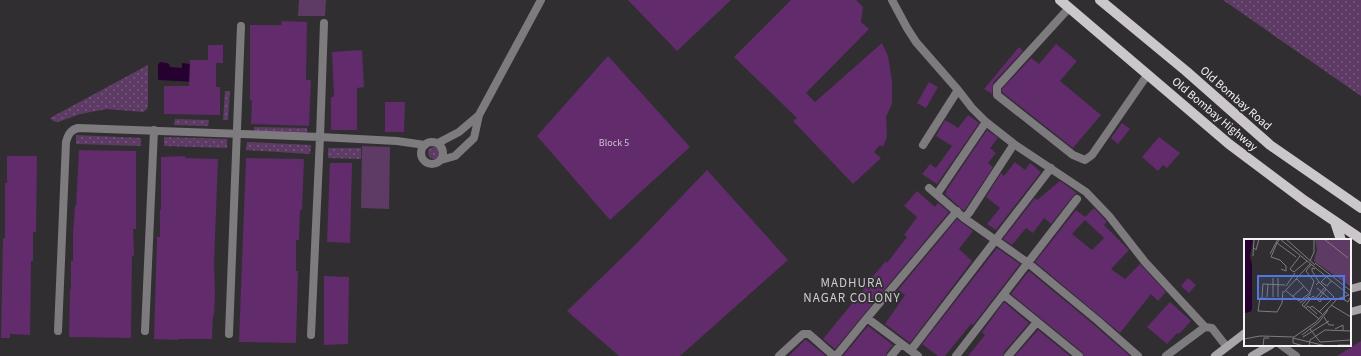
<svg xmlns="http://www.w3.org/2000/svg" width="1361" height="356" font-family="'Source Sans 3',sans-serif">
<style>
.grass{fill:url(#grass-dots)}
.garden{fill:#5e3b65}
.water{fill:#26002e}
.building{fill:#612b6c;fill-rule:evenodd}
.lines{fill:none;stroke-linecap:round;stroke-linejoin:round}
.minor{stroke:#7d7b7d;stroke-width:8}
.secondary{stroke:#a9a6a9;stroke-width:8}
.primary{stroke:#cbc7cb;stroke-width:10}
.labels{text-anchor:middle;stroke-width:3.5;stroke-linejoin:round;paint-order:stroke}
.number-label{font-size:10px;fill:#cfc0d3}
.street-label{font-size:12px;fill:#f4f2f5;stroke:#312e31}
.neighbourhood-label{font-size:13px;letter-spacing:1px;fill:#ccc9cd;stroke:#312e31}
.inset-road{fill:none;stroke:#7f7c7f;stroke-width:1}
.view{fill:#5377df;fill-opacity:0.15;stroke:#5377df;stroke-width:2}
.inset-edge{fill:none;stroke:#f4f2f5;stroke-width:2}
</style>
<defs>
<pattern id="grass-dots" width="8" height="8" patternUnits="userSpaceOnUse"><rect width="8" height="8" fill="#5e3b65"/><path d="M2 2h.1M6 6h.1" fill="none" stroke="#76587c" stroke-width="1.8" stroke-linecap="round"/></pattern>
</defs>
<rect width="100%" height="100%" fill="#312e31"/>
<path class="grass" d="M1223,0H1361V96Z
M148,65V106L147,109L143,112L107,109L80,114L58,122L53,121L50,118Z
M225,91H230L228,120H223Z
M175,119L209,120L208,126L174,125Z
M254,127L307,128V133L254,132Z
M76,135L141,138V146L76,144Z
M164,137L227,139V148L164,146Z
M247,142L311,145L310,154L246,150Z
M428 153a6 6 0 1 1 12 0a6 6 0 1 1-12 0Z
M328,148H361V159L328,158Z"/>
<path class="garden" d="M299,0H326L325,16H298Z
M362,146L390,147L389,209L361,208Z"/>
<path class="water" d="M160,62L167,63L169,64L170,67L182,68V63L190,64V71L196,82L159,80L158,79V65Z"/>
<path class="building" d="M628,0H731L677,51Z
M791,0H856L863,7L861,22L869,29L806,93L815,102L882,43L888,56L892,81V104L886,117L887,137L883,147L880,145L874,152L881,158L853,184L793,121L797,118L734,57Z
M282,21L307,22L306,80H311L309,126L251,124L252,100H250V25H281Z
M1056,44L1077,61L1060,81L1101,115L1073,148L1002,92V89L1031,58L1039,64Z
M208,45H223V63H216V87H220V115L164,114V86H189L190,60H208Z
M1019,47L1023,51L993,83L992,94L984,89Z
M362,50L364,87L357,88V130H331V97H334L332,52Z
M608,56L690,147L610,220L537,136Z
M929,82L938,87L926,108L917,103Z
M385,102H405L404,132H385Z
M968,115L979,123L937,184L922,174L930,164L936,168L952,146L936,136L945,120L958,128Z
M1122,123L1130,129L1118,144L1111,138Z
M987,130L998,138L990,148L996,153L988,163L993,167L964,211L945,194L947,192L946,191Z
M1159,137L1180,153L1167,168L1163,165L1158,171L1142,157Z
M79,150L136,151V229H133L134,256H132L131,338L69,337L70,289H71V261H73V233L75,206H76Z
M7,156H37L36,232H33V261H31L30,335L10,334V338H1L3,238H5V183H7Z
M185,156V158L218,159L214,264L215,292L214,315H213L212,339H178V340L154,339L157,237H160V210H161V157Z
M246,158L304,159L302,210H300L299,240H296V271H298L296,343L239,342Z
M1015,162L1025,170L1030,163L1041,172L996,230L987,224L1000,208L986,197L1001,173L1004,176Z
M330,163H352L350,243L327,242Z
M707,170L788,260L680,356H619L567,311L636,244Z
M1060,181L1077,193L1073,196L1051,224L1044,218L1033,233L1026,228L1012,245L1003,239L1035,198L1037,200Z
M917,191L935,207L938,203L949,212L835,349L823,339L864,289L863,288L886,261L887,263L907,237L904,235L917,217L904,206Z
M1094,208L1107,222L1104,225L1129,250L1111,269L1125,279L1140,264L1166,292L1158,301L1151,294L1120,333L1035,262L1076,210L1085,217ZM1085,220L1104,238L1092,250L1072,234Z
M957,219L973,231L959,249L972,261L910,343L885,324L905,295L898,290Z
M997,248L1020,264L973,325L971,324L945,356H938L922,344Z
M1029,271L1093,324L1130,356H1084L1082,352L1011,294Z
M324,276L349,277L348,344L324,345Z
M1188,278L1196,285L1189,293L1181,286Z
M1004,302L1029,323L1004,352L1003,356H968L985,335L982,332Z
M1170,302L1191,321L1179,334L1177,333L1167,344L1147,327Z
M868,326L893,345L887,352L886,356H843Z
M1038,330L1070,356H1015Z
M805,340H806L826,356H789Z
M1361,341V356H1337Z"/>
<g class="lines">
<path class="minor" d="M892,0L907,28L916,42L958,90
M1069,8L997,87V95L1073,155L1085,160L1092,155L1148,74
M421 153a11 11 0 1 1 22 0a11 11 0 1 1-22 0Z
M438,143L459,132L479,115
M923,145L958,90L972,108L986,122L1014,144L1086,192L1109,216L1145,262L1205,327
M441,160L455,156L474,138L479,115L541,0
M929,188L964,218L1028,263L1097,320L1138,356
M937,194L986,122
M964,218L969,213L1014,144
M1004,295L1079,356
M867,318L957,211
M58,331L66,142C68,135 70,130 78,128L320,137L397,141L425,145
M145,331L154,130
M229,334L241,26
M311,335L320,137L324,23
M1281,345L1296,356
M911,350L1051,168
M779,356L803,334H809L834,356
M836,356L867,318L918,356
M891,356L901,344
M956,356L1077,199
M1008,356L1037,322
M1166,356L1205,327L1212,328L1226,346"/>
<path class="secondary" d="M1350,289L1361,286
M1350,312L1361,309
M1215,356L1245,333
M1252,356L1271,345"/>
<path class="primary" d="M1060,0L1229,144L1305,201L1361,239
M1100,0L1186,71L1270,145L1361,208
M1335,222L1341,240"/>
</g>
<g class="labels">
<g class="number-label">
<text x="614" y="146">Block 5</text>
</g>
<g class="street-label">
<text transform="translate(1236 98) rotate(41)" y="4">Old Bombay Road</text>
<text transform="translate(1215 114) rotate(40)" y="4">Old Bombay Highway</text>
</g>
<g class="neighbourhood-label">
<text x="852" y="287">MADHURA<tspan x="852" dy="15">NAGAR COLONY</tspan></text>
</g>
</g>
<g transform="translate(1244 239)">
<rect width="107" height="107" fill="#312e31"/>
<path d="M71,0H107V48L70,22L73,11Z" fill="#5e3b65"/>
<path d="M0,0H9L6,17L8,26V70L6,73L1,74Z" fill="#26002e"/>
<path class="inset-road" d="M36,0L33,4L52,18M36,0L105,56M42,0L71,26M80,0L104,19M33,4L27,18L36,21L42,27V32L37,30M9,8L12,11L15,0M26,15L34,0M9,17L10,0M56,17L46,30L50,33L63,22M66,22L70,13V0M71,24L107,52M71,30L68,29V32L75,43M82,38L77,43L83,47L87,42M51,41L53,40L66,54M72,46L75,43L90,58M42,47L51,34M73,49L87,61M42,52L55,62L66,54L70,42L62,32L67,26M40,53L66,25M18,58L19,45L41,46M23,58L24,45M29,58V39M34,58V39M48,58L60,47M100,58L99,60L104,63L107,57M72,59L81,48M38,60L16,59L14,72L33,73L38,64L39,52M67,60L65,58L58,66L75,80M74,61L82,50M56,64L67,55M87,66L107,78M60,68L69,57L76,63L80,58M62,69L64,67L73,75M66,69L68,67L78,75M75,73L90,58M80,78L85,86H90M66,90L76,103L107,101M91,90L99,86V92M58,96L75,83L84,71M59,98L85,82M49,99L82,107M49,99V104L60,107M0,100L16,97L50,98L72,83L93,60L105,56M94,106H107M19,107L20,99H25M65,107L66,101L81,91L107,92"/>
<path class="view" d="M14,37H100V60H14Z"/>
<rect width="107" height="107" class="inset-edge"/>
</g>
</svg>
